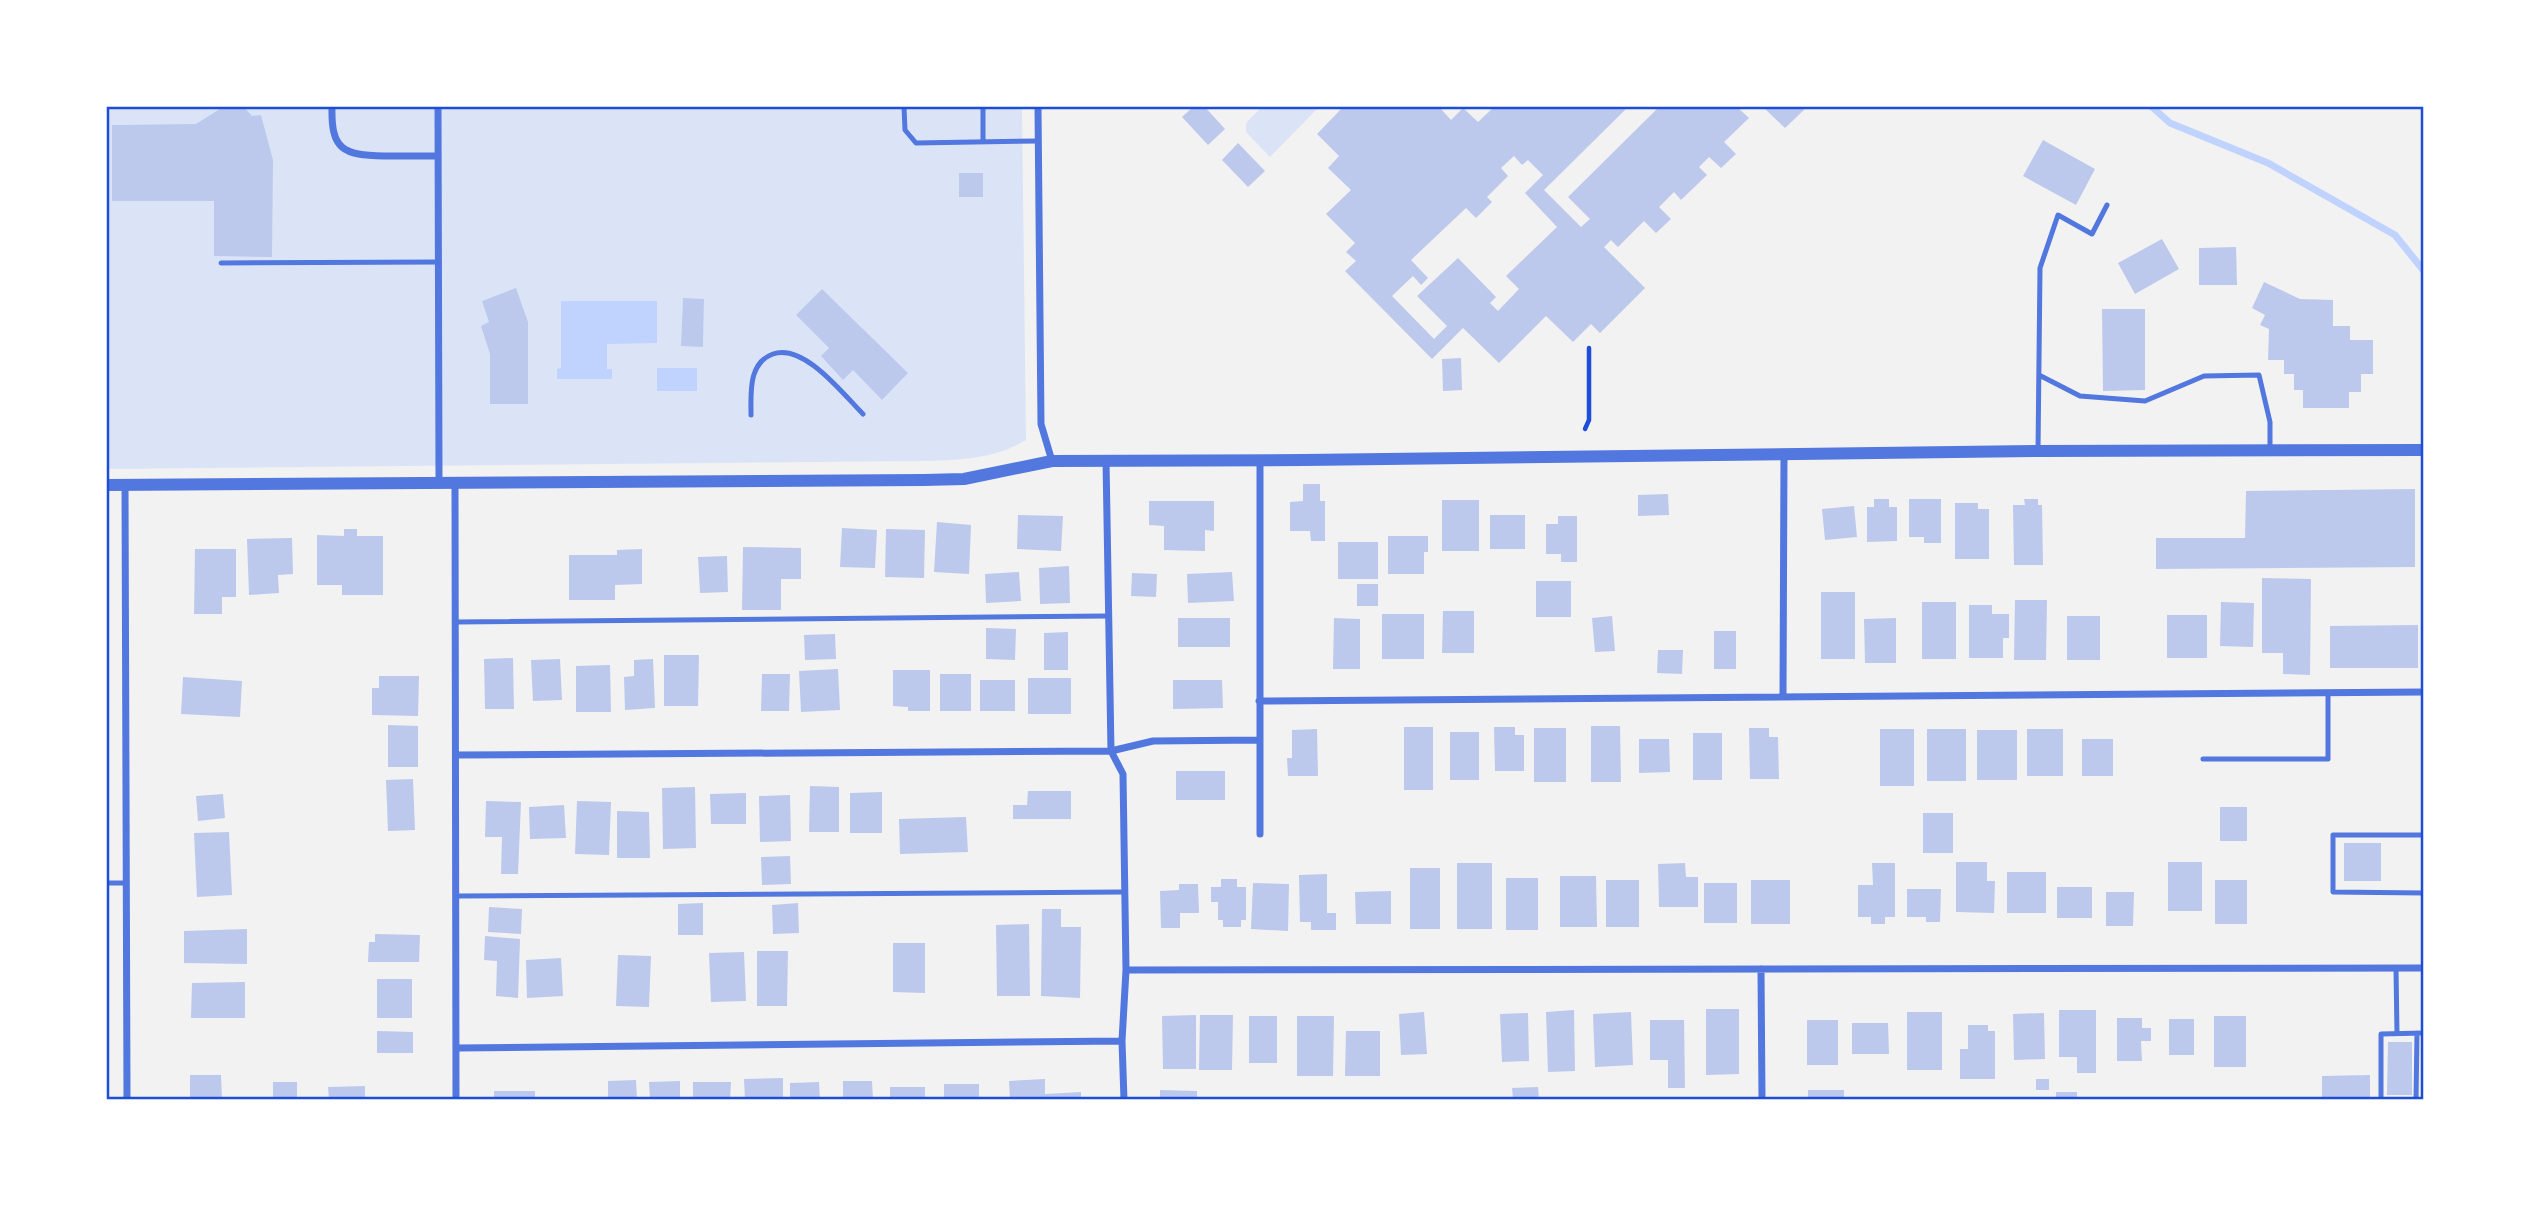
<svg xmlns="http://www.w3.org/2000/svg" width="2531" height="1207" font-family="Helvetica,sans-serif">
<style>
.green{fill:#dbe4f7}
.water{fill:#bfd3fe}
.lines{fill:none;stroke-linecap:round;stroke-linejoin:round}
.stream{stroke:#bfd3fe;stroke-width:7}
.building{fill:#bdc9ec;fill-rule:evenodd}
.path{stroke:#1d4ed8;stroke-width:4.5}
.service{stroke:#5277de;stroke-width:5}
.minor{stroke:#5277de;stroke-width:7}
.tertiary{stroke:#5277de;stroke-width:12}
.neatline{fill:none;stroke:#1d4ed8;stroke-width:2.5}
</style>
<rect width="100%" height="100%" fill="#f2f2f2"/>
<path class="green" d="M107,107H1022L1026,440C995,459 959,460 923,461L107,469Z
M1262,107H1319L1270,157L1246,132V123Z"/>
<path class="water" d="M561,301H657V343L607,344V369H612V379H557V369L561,368Z
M657,368H697V391H657Z"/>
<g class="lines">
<path class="stream" d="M2152,107L2170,123L2268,163L2395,235L2424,271"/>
</g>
<path class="building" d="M223,107H244L252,116L261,115L273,160L272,257L214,256V201H112V125L196,124Z
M1193,107H1205L1225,129L1208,145L1182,117Z
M1343,107H1439L1451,120L1463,108L1478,122L1494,107H1628L1544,190L1581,227L1590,219L1568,197L1659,107H1737L1749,118L1724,142L1736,154L1721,168L1709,157L1699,167L1707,175L1681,200L1674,192L1659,207L1671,219L1656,233L1644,221L1618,247L1611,240L1604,247L1645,288L1600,333L1591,324L1573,342L1546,316L1499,363L1463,328L1432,359L1345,271L1356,261L1346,252L1355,243L1326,214L1351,190L1328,168L1339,156L1317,134ZM1514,156L1522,165L1528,160L1543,175L1525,193L1557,227L1506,276L1519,289L1498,311L1490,303L1496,297L1458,258L1417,296L1447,326L1434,339L1392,296L1413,276L1421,285L1428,278L1411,260L1466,208L1476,218L1492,202L1487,197L1508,176L1501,168Z
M1763,107H1807L1785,128Z
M2043,140L2095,169L2076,205L2023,176Z
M1238,143L1265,171L1248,187L1222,160Z
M959,173H983V197H959Z
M2162,239L2179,269L2135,294L2118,263Z
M2236,247L2237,285H2199V248Z
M2264,282L2300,299L2333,300V326H2350V340H2373V374H2361V392H2349V408H2303V390H2294V374H2284V360H2268L2269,329L2260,325L2265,315L2252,308Z
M516,288L528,322V404H490V354L481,326L489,322L482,301Z
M822,289L908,373L882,400L853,370L843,380L821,356L829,348L796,315Z
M683,298L704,299L703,347L681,346Z
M2102,309H2145V390L2103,391Z
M1461,358L1462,390L1443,391L1442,359Z
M1303,484H1320V501H1325V541H1311L1310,531H1290V502L1303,501Z
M2415,489V567L2156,569V538H2245L2246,491Z
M1668,494L1669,515L1638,516V495Z
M1874,499H1889V507H1897V541L1867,542V507H1874Z
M1909,499H1941V543H1924V537H1909Z
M2024,499H2038V505H2042L2043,565H2014L2013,505H2025Z
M1442,500H1479V551H1442Z
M1149,501H1214V531L1205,530V551L1164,550V526L1149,525Z
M1955,503H1978V509H1989V559H1955Z
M1854,506L1857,537L1825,540L1822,509Z
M1018,515L1063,516L1061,551L1017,549Z
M1490,515H1525V549H1490Z
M1558,516H1577V562H1561V554H1546V524H1558Z
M937,522L971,525L969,574L934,572Z
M842,528L877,530L875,568L840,567Z
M344,529H357V536H383V595H342V585H317V535L344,536Z
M886,529L925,530L924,578L885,577Z
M1388,536H1428V552H1424V574H1388Z
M292,538L293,574L278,575L279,593L249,595L247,539Z
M1338,542H1378V579H1338Z
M743,547L801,548V579H781V610H742Z
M195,549H236V597H222V614H194Z
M642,549V584L615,585V600H569V555H617V550Z
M727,556L728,592L700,593L698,557Z
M1069,566L1070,603L1040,604L1039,568Z
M1019,572L1021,601L986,603L985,574Z
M1232,572L1234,601L1188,603L1187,574Z
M1132,573L1157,574L1156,597L1131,596Z
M2262,578L2311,579L2310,675L2283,674V653H2262Z
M1536,581H1571V617H1536Z
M1357,584H1378V606H1357Z
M1821,592H1855V659H1821Z
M2015,600H2047L2046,660H2014Z
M1922,602H1956V659H1922Z
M2221,602L2254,603L2253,647L2220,646Z
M1969,605H1992V614H2009V638H2003V658H1969Z
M1443,611H1474V653H1442Z
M1382,614H1424V659H1382Z
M2167,615H2207V658H2167Z
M1612,616L1615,651L1595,652L1592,618Z
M2067,616H2100V660H2067Z
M1178,618H1230V647H1178Z
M1334,618L1360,619V669H1333Z
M1896,618V663H1865L1864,619Z
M2418,625V668H2330V626Z
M986,628L1016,629L1015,660L986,659Z
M1714,631H1736V669H1714Z
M1068,632V670H1044V633Z
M835,634L836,659L805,660L804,635Z
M1658,650H1683L1682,674L1657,673Z
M664,655H699L698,706H664Z
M513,658L514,709H485L484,659Z
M560,659L562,700L533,701L531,660Z
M653,659L655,708L625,710L624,677L634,676V660Z
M610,665L611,712H576V666Z
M838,669L840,710L801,712L799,671Z
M893,670H930V711H908V707L893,706Z
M762,674H790L789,711H761Z
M940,674H971V711H940Z
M379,676H419L418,716L372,715V688H379Z
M183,677L242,681L240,717L181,714Z
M1028,678H1071V714H1028Z
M980,680H1015V711H980Z
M1173,680H1222L1223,708L1173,709Z
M388,725L418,726V767H388Z
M1591,726H1620L1621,782H1591Z
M1404,727H1433V790H1404Z
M1494,727H1515V735H1524V771H1495Z
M1534,728H1566V782H1534Z
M1749,728H1769V737H1778L1779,779H1750Z
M1317,729L1318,776H1288L1287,758H1292V730Z
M1880,729H1914V786H1880Z
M1927,729H1966V781H1927Z
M2027,729H2063V776H2027Z
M1977,730H2017V780H1977Z
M1450,732H1479V780H1450Z
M1693,733H1722V780H1693Z
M1639,739H1669L1670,772L1639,773Z
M2082,739H2113V776H2082Z
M1176,771H1225V800H1176Z
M413,779L415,830L388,831L386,780Z
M810,786L839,787V832H809Z
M695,787L696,848L663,849L662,788Z
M1028,791H1071V819H1013V805H1027Z
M882,792V833H850V793Z
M746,793V824H711L710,794Z
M223,794L225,818L198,821L196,796Z
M790,795L791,841L760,842L759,796Z
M486,801L521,802L518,874H501L502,837H485Z
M577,801L611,802L609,855L575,854Z
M564,805L566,838L530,839L529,807Z
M2220,807H2247V841H2220Z
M617,811L649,812L650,858H617Z
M1923,813H1953V853H1923Z
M966,817L968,852L900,854L899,819Z
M229,832L232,895L197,897L194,833Z
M2344,843H2381V881H2344Z
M790,856L791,884L762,885L761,857Z
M1956,862H1987V881H1995L1994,913L1956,912Z
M2168,862H2202V911H2168Z
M1457,863H1492V929H1457Z
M1685,863L1686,877H1698V907H1659L1658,864Z
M1872,863H1895V917H1885V924H1871V917H1858V885H1873Z
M1410,868H1440V929H1410Z
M2007,872H2046V913H2007Z
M1327,874V913H1336V930H1311V922H1300L1299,875Z
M1560,876H1596L1597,927H1560Z
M1506,878H1538V930H1506Z
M1221,879H1237V887H1246V920H1241V927H1223V920H1218V902H1211V887H1221Z
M1606,880H1639V927H1606Z
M1751,880H1790V924H1751Z
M2215,880H2247V924H2215Z
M1253,883L1289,884L1288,931L1251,929Z
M1704,883H1737V923H1704Z
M1179,884H1198L1199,913H1180V928H1161L1160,891L1179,890Z
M2057,887H2092V918H2057Z
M1907,889H1941L1940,922H1926V917H1907Z
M1391,891V924H1356L1355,892Z
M2106,892H2134L2133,926H2106Z
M703,903V935H678V904Z
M798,903L799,933L773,934L772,905Z
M489,907L522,909L521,934L488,932Z
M1042,909H1061V927H1081L1080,998L1041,996Z
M1029,924L1030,996H997L996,925Z
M247,929V964L184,963V931Z
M375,934L420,935L419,962H368L369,942H375Z
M485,936L520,939L518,998L496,996L497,961L484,960Z
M893,943H925V993L893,992Z
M757,951H788L787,1006H757Z
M744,952L746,1001L711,1002L709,953Z
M618,955L651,956L649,1007L616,1006Z
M561,958L563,996L527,998L526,960Z
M377,979H412V1018H377Z
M245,982V1018H191L192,983Z
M1706,1009H1739V1074L1706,1075Z
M1574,1010L1575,1071L1548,1072L1546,1012Z
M2059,1010H2096V1073H2077V1057H2059Z
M1424,1012L1427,1054L1401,1055L1399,1014Z
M1631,1012L1633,1065L1595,1067L1593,1014Z
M1907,1012H1942V1070H1907Z
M1528,1013L1529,1061L1502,1062L1500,1014Z
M2044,1013L2045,1059L2014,1060L2013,1014Z
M1196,1015V1069H1163L1162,1016Z
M1200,1015H1233L1232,1070H1199Z
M1249,1016H1277V1063H1249Z
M1297,1016H1334L1333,1076H1297Z
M2214,1016H2246V1067H2214Z
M2117,1018H2142V1028H2151V1041H2141L2142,1061H2117Z
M2169,1019H2194V1055H2169Z
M1650,1020H1684L1685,1088H1668V1060H1650Z
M1807,1020H1838V1065H1807Z
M1852,1023H1888L1889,1054H1852Z
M1968,1025H1988V1031H1995V1079H1960V1049H1968Z
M377,1031L413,1032V1053H377Z
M1346,1031H1380V1076H1345Z
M2388,1042H2412V1095H2387Z
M190,1075H221L222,1100H190Z
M2370,1075V1100H2322V1076Z
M783,1078V1100H745L744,1079Z
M1045,1079V1094L1081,1092V1100H1010L1009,1081Z
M2036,1079H2049V1090H2036Z
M636,1080L637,1100H608V1081Z
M680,1081V1100H650L649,1082Z
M843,1081H872L873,1100H843Z
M273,1082H297V1100H273Z
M693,1082H731L730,1100H693Z
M819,1082L820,1100H790V1083Z
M944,1084H979V1100H944Z
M365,1086V1100H329L328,1087Z
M890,1087H925V1100H890Z
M1538,1087L1539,1100H1513L1512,1088Z
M1160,1090L1197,1091V1100H1160Z
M1808,1090H1844V1100H1808Z
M494,1091H535V1100H494Z
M2056,1092H2077V1100H2056Z"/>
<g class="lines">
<path class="path" d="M1585,429L1589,420V348"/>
<path class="service" d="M904,107L905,130L916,143L1038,141
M983,107V142
M221,263L439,262
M2039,375L2080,396L2145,401L2204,376L2259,375L2270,422V451
M751,415C751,393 748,363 773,354C804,343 843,394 863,414
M2038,451L2040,268L2058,215L2092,234L2107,205
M456,622L1109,616
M2203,759H2328V693
M2424,835H2333V892L2424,893
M107,883H126
M457,896L1124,892
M2396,968L2397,1034
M2381,1100V1034L2424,1033
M2416,1100L2417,1033"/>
<path class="minor" d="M332,107C331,150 343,155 384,156C402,156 420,156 438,156
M438,107L439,482
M1038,107L1041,424L1052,461
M1106,460L1111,751L1123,774L1126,970L1122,1041L1124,1100
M1260,460V834
M455,482L456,1100
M125,485L127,1100
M1783,696L1784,454
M1259,701L2424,692
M457,755L1111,751L1153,741L1259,740
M1761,969L1762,1100
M1126,970L2424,968
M457,1048L1122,1041"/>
<path class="tertiary" d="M107,485L924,480L964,479L1052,461L1304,460L2038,451L2424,450"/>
</g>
<rect width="2531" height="1207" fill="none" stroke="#ffffff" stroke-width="217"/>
<rect x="108" y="108" width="2314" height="990" class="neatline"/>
</svg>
